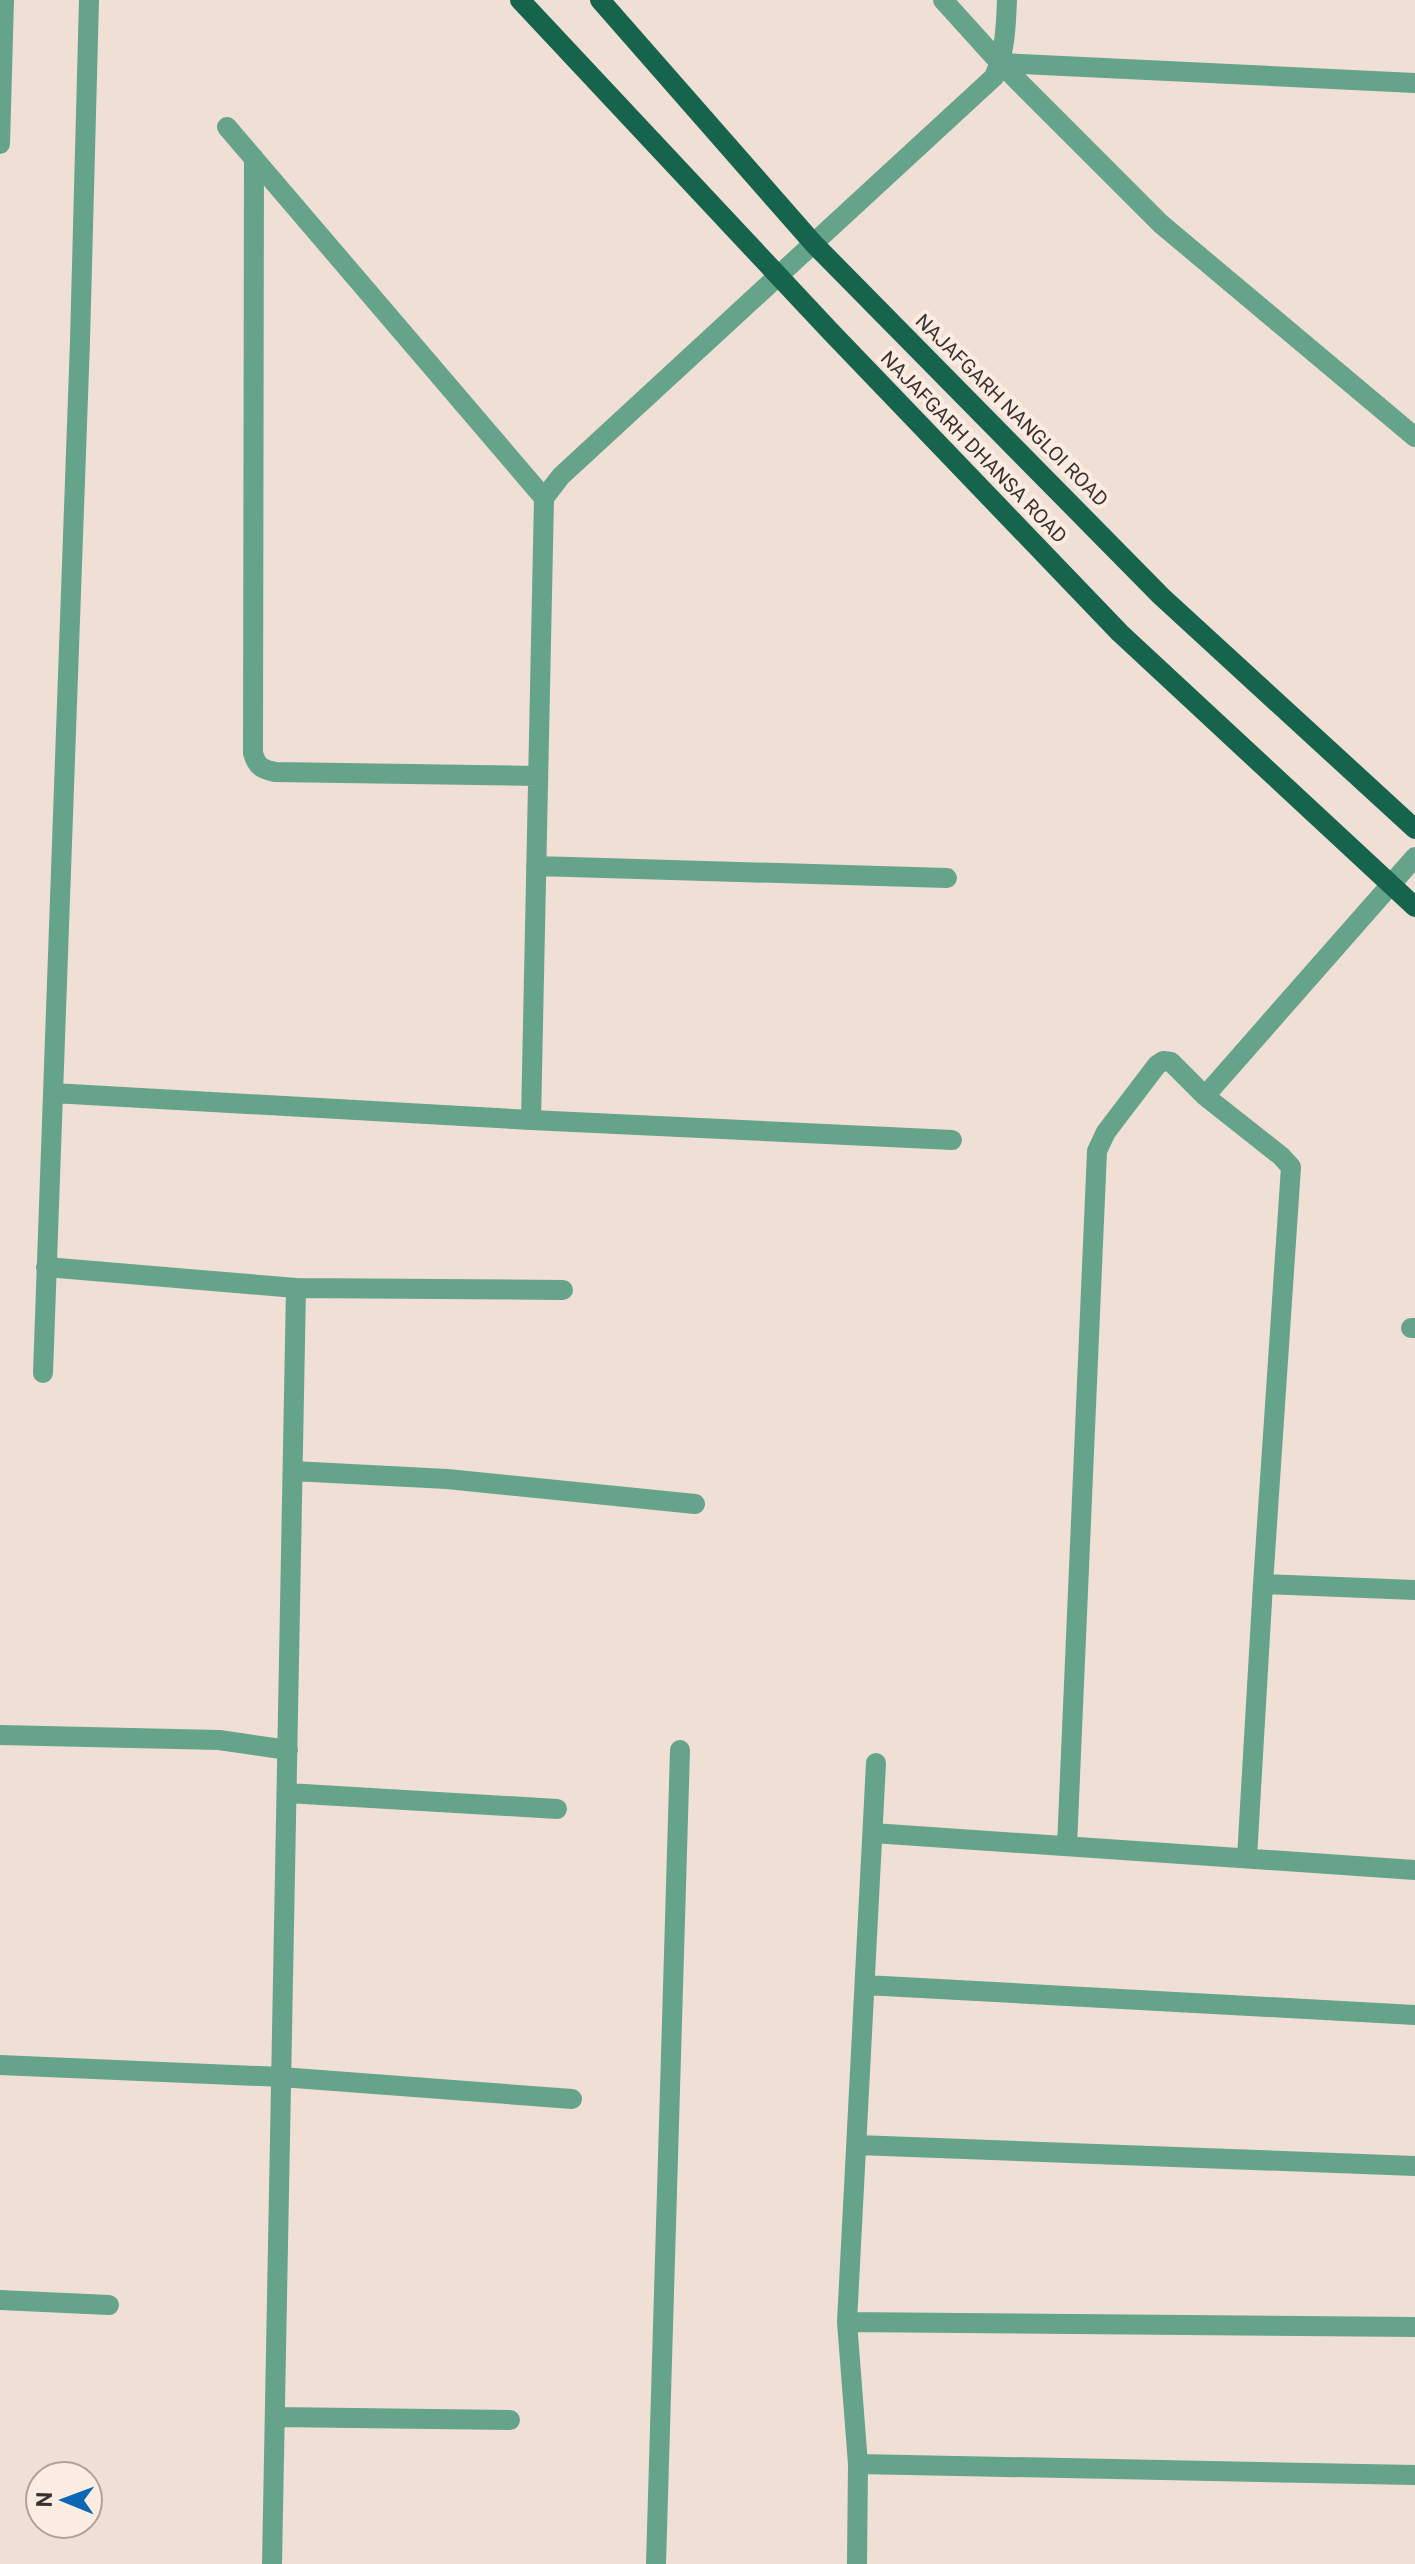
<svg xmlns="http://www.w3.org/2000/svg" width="1415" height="2564" font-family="Roboto,sans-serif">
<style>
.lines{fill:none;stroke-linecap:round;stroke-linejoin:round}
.minor{stroke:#66a38b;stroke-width:20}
.major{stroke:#16644b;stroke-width:20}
.labels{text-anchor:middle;stroke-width:8;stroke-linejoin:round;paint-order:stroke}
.street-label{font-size:20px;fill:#39332f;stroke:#fcece2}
</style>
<rect width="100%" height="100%" fill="#efdfd5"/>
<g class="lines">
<path class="minor" d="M943,0L1000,63L1161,224L1415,437
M1000,63L1415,83
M227,127L544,498
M0,144L4,0
M254,158L253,753C257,767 262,769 275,772L538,776
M536,866L947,878
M53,1093L531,1120L952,1140
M1205,1096L1415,857
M531,1120L544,498L561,476L994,77C1005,53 1006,27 1007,0
M46,1267L296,1288L563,1290
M1411,1328H1415
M43,1373L80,341L89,0
M293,1471L447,1479L695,1504
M1263,1584L1415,1590
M0,1735L219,1740L288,1750
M287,1793L557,1809
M873,1833L1415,1870
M1067,1846L1097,1151L1106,1132L1157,1065L1163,1061L1171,1062L1205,1096L1281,1156L1291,1167L1263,1584L1247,1858
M865,1985L1415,2015
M0,2065L281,2077L572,2099
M857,2145L1415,2166
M0,2300L109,2305
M847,2322L1415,2327
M275,2417L510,2420
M858,2464L1415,2475
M272,2564L296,1288
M656,2564L680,1750
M857,2564L858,2464L847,2322L876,1763"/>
<path class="major" d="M520,0L831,332L1120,633L1415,907
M600,0L814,244L1161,596L1415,829"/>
</g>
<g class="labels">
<g class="street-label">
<text transform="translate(1012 410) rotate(45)" y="7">NAJAFGARH NANGLOI ROAD</text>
<text transform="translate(974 447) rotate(46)" y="7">NAJAFGARH DHANSA ROAD</text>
</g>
</g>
<g transform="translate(64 2500) rotate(271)"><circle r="38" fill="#fcece2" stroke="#aea29a" stroke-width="2"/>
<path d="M0-6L14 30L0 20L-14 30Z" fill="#0b67b4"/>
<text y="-12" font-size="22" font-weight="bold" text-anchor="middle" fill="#39332f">N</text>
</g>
</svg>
